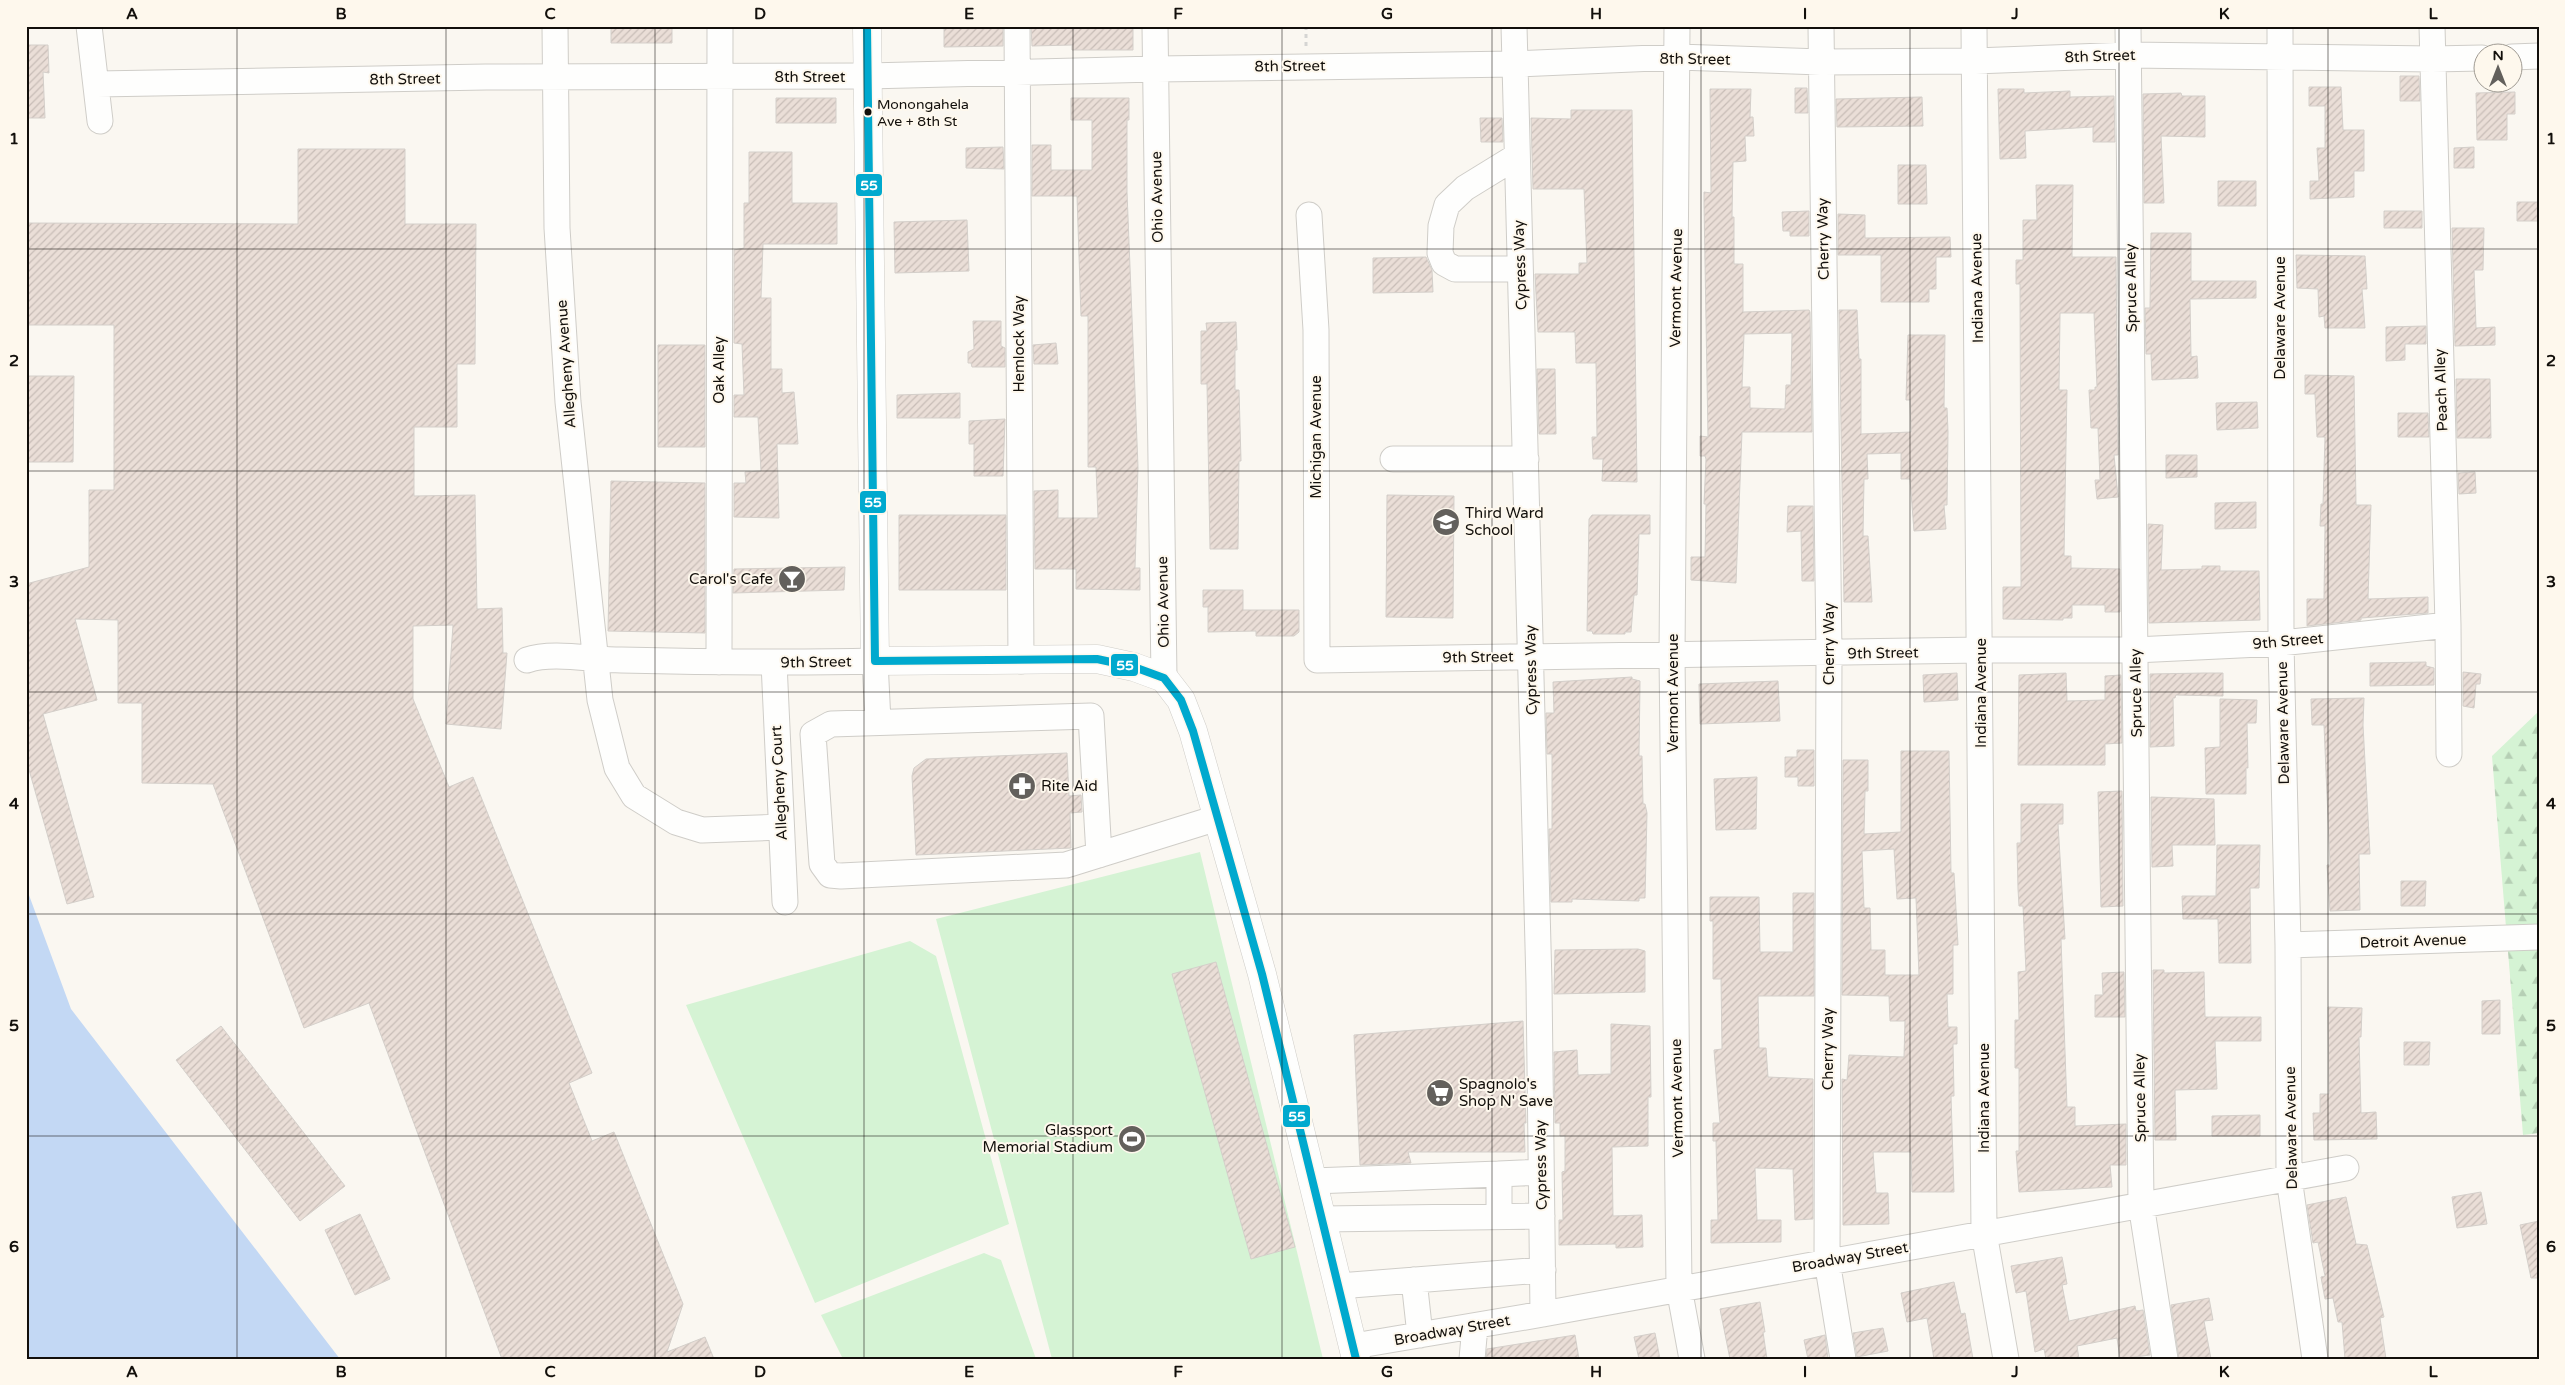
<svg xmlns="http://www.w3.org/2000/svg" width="2565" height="1385" font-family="'Varela Round',sans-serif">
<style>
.forest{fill:url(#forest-firs)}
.pitch{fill:#d5f3d4}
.water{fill:#c3d8f4}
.building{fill:url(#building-hatch);stroke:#d4cfca;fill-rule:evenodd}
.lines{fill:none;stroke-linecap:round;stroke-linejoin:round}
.minor-casing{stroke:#cfcdc8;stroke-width:27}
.major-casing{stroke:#cfcdc8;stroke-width:29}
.path{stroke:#d5d5d3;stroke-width:3;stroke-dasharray:4 4;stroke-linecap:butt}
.minor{stroke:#fefefd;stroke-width:25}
.major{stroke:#fefefd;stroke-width:28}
.bus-1-casing{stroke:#fef8ed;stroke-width:11}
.bus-1{stroke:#00a9ce;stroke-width:8}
.grid{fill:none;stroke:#120f0b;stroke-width:1;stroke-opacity:0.55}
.bus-dot{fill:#120f0b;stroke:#fef8ed;stroke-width:2}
.labels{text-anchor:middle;stroke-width:4;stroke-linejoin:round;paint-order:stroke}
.bus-label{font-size:14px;fill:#120f0b;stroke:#fef8ed;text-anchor:start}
.street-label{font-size:15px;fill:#120f0b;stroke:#fef8ed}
.poi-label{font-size:15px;fill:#120f0b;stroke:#fef8ed;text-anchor:start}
.line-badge{stroke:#fef8ed;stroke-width:2}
.badge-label{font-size:14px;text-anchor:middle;font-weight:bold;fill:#fff}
.neatline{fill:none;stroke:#120f0b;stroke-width:2}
.grid-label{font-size:16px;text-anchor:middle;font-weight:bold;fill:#120f0b}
</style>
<defs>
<pattern id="forest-firs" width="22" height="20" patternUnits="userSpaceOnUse" patternTransform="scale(1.25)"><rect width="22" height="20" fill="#d5f3d4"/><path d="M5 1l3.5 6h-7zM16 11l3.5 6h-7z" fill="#b6cfb5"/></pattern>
<pattern id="building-hatch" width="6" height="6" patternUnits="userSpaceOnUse" patternTransform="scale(1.25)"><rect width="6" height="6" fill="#eaded7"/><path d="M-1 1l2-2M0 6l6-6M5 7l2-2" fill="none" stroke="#c8bdb7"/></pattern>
</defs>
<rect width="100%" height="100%" fill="#faf7f1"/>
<path class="forest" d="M2539,711V1133L2523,1135L2492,756Z"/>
<path class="pitch" d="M1200,852L1323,1359H1052L936,919Z
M910,941L936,956L1009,1224L815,1303L686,1005Z
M984,1253L1001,1260L1036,1359H843L821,1315Z"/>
<path class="water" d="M26,887L71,1009L340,1359H26Z"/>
<path class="building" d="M611,26H672V43H611Z
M944,26H1003V46L944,47Z
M1031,26H1133V50H1072V45L1032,46Z
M26,45H48L49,73L43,72L45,118H26Z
M2400,76H2419L2420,101H2400Z
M2309,87H2341L2343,130H2364V171H2354V197L2310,199V181H2319L2317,148H2325V106H2309Z
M1795,88H1807L1808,113H1795Z
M1710,89H1751L1750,117H1753L1754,136H1745L1746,161L1733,162L1732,217H1734V264H1743V312L1809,310L1810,312L1812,432H1742L1736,583L1691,580V557H1705L1706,504H1704L1706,459L1705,456H1700V436L1708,437L1704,204V192L1711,193ZM1792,333L1791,385H1786L1785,409L1750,408V387H1742L1744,334Z
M1998,89H2024V93L2070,91V97L2114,96L2115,142H2093V127L2025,131L2026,158L2000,159Z
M2515,92V114H2507V140H2477L2476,93Z
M2181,93L2182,96H2205V137L2161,136L2164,203H2144L2143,94Z
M1922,97L1923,126L1837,127L1836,99Z
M776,98H836V123H776Z
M1071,98H1129V120H1127V192L1138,467L1135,568H1140V590L1076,589V569H1035L1034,491L1058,490V518H1098L1096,467H1088V316H1081L1077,196H1032V145H1051V170H1092V120H1071Z
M1571,110H1632L1637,482L1602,481L1603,459H1593L1592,437H1597L1596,363H1576L1575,332H1538L1535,274H1579V263H1587L1584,189H1533L1531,118L1571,119Z
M1480,118H1502L1503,142H1481Z
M1003,147L1004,169L966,168V148Z
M2474,147V168H2454V148Z
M298,149H405V224H476L475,364H457V427H414V496L475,495L477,609L502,608L503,653H507L501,729L446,724L453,625L413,626V699L449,787L473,777L592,1073L569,1083L592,1141L614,1132L683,1304L667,1352L705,1337L714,1359H502L369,1003L304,1028L213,784L142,783V703H118V620L75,619L97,700L43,714L94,897L67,904L26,759V584L89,567V490H114V325H26V223L298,224Z
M749,152H792V203H837V244H763L761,298H771V369H782V393L794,392L798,444H777L779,518L734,517V483H746L745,472L761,471L758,417H734V395H744L742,344L734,343V250L744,248V203H749Z
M1898,165H1926L1927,204H1898Z
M2218,181H2256V206H2218Z
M2036,185H2073L2072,257H2116L2118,455H2114L2118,497L2097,499L2095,480H2100L2098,428H2091L2089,390H2095V387H2097L2094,313H2060L2059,390H2067L2064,556H2071V568L2120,569V612H2105V605H2072V618H2063V620L2003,619V587H2021L2020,284H2016V260H2023V220H2037Z
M2517,202H2539V221H2517Z
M1809,211V236H1790V231H1783L1782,212Z
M2384,211H2422V228H2384Z
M1838,214L1865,215V238L1950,237L1951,257H1936V289H1929V302H1881V255H1838Z
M967,220L969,271L895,273L894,222Z
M2452,228H2484L2483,270H2474L2476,328L2495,327V345L2455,346Z
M2151,233H2191V281H2256V298L2190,299L2191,357L2197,356L2198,378L2152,380L2151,354H2146L2145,308H2150Z
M2296,255L2365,256L2367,289H2362L2365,328H2325L2324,316L2319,317L2318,289L2297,288Z
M1426,257L1432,270L1433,292L1373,293V258Z
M1839,310H1857L1859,359H1861V434L1911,432L1910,400H1906L1908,335H1945L1944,408H1947L1948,432L1947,505H1944L1946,529L1914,531L1910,479H1901V453L1867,454L1868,479H1864L1863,536H1868L1872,602H1844Z
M973,321H1001V346L1005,348V367H972L971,363H968V352L974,349Z
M1236,322L1237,350H1235V390H1239L1241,461H1239L1238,549H1210L1207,384H1201V331H1207L1206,323Z
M2426,326V344H2405V360L2386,361V327Z
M1056,343L1058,364H1034L1033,345Z
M658,345H705V447H658Z
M1537,369H1555L1556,434H1539Z
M2305,375L2354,376L2356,505H2371L2368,599L2428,597V613L2361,618V620L2307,626V599H2324L2325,526H2320L2321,504H2323L2325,437H2317L2315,394H2305Z
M26,376H74L73,462H26Z
M2456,379H2490L2491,438H2457Z
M960,393V418H897V395Z
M2257,402L2258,428L2217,430L2216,403Z
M2398,413H2428L2429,437H2398Z
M1005,419L1003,476H974V444H969V421Z
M2166,455H2197V477L2166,478Z
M2475,472L2476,493L2459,494L2458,473Z
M611,481L705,483V633L608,631Z
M1387,495L1454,496L1453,618L1386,617Z
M2256,502V528L2215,529V503Z
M1788,506H1813L1814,581H1802L1801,531L1787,532Z
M899,515H1006V590H899Z
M1592,515H1650V534H1639L1637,595H1634L1631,632H1625V634H1593L1592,631H1587L1589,519Z
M2148,524L2163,525L2161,570L2202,569V566H2220V571H2259L2260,620L2149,623Z
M845,567L844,590L733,593L734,569Z
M1203,590H1243V610H1299V632L1294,636H1256V631L1208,632V607H1203Z
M2426,662V666L2434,668V685L2370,686V663Z
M2463,672L2481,674L2480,684H2476L2474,708L2463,706Z
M1957,673L1958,700L1924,702L1923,675Z
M2066,673L2067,701L2105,700V676L2121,675L2122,743L2105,744V765H2018L2019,675Z
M2204,673H2223V696L2176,695L2175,698H2173L2174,746L2150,747V674Z
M1632,677V679L1640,681L1639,756H1642L1643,804H1645L1647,813L1645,898H1639V901L1572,899V902H1551L1549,829H1552V754H1547L1546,713H1554L1553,682Z
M1778,681L1780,721L1700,724L1699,684Z
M2364,698L2363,725L2370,854H2359L2360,910L2330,911L2327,865H2330L2324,725H2312L2311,699Z
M2220,699L2257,700L2256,723H2247L2248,768H2246V794H2206L2205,748L2220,747Z
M1797,750H1814V786H1798V777H1785V757H1797Z
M1901,751H1949L1951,873H1954L1958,945H1953V994H1947L1948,1027H1957V1044H1953L1954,1096H1951L1954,1192H1912L1911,1152H1873L1876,1193H1888L1889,1224L1843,1225L1842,1079L1847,1080L1849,1055L1904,1057L1905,1021H1890L1889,996L1842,995L1843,760H1868V791H1865L1864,834L1901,832ZM1894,849L1897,899L1916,898L1919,975H1885V950H1871L1870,908H1864L1862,851Z
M1067,753L1069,796L1081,795L1082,812L1070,813L1071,848L916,855L912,776L914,768L926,759Z
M1757,777L1756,829L1716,830L1714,779Z
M2122,791L2123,906L2101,907L2098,792Z
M2151,797L2214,799L2215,845H2172L2173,866L2152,867Z
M2021,804H2063V824H2058L2065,939H2061L2067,1107H2075V1126L2126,1124V1165H2110L2112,1187L2019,1192L2016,1151H2019V1068H2015V1020H2019L2018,972L2026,971L2023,906H2019L2018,889L2017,843H2021Z
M2217,845H2260L2259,888H2250L2251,963H2219L2218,919H2183L2182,896H2216Z
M2401,881H2426L2425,906H2401Z
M1793,893H1814V996H1758L1759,1048H1766L1768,1077L1813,1079V1219L1795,1220L1793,1169L1755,1168L1757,1220H1781V1242L1711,1243V1220H1718L1716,1141H1713V1123H1720L1714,1050L1722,1049L1721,979H1713V921H1710V897H1759L1760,952H1793Z
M1638,949L1645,951V992L1554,994L1555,950Z
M1216,962L1295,1247L1251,1259L1172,974Z
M2153,970H2164V973L2204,972L2205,1017H2261V1041H2215L2217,1089L2175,1090L2176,1140H2155Z
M2124,972L2125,1017H2095V995H2103L2102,973Z
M2500,1000V1034H2482V1001Z
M2328,1007L2362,1008L2361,1037H2359L2361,1113L2376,1112L2377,1139L2314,1140L2313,1113H2320V1094H2329Z
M1523,1021L1526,1123H1524L1525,1152H1408L1411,1163L1360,1165L1354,1035Z
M1611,1024L1650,1026L1651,1097H1648V1146L1612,1147L1613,1216L1642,1215L1643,1247L1616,1248V1244L1559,1245V1220H1563L1562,1172L1565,1171V1136H1560V1123H1555L1554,1052L1577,1050L1578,1075L1611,1074Z
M221,1026L345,1186L300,1221L176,1060Z
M2404,1042H2430L2429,1065H2404Z
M2260,1115V1136H2212V1116Z
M2481,1192L2487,1224L2457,1228L2452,1197Z
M2346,1197L2356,1244L2367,1245L2384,1317L2380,1318L2386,1359H2345L2342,1322H2338L2333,1298L2325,1299L2321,1277L2325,1276L2318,1242L2313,1243L2307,1205Z
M360,1214L390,1279L355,1295L325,1230Z
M2539,1221V1278H2531L2520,1225Z
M2062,1257L2067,1284L2062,1285L2069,1321L2135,1306L2136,1311L2143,1310L2150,1355L2120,1359L2117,1338L2077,1346L2079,1359H2046L2044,1349L2035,1352L2026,1291L2016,1293L2011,1266Z
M1954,1282L1961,1314L1965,1313L1973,1359H1934L1927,1318L1907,1322L1901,1293Z
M2209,1298L2213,1320L2204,1321L2211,1359H2179L2171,1305Z
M1760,1302L1765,1332H1763L1767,1359H1730L1720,1309Z
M1883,1328L1888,1351L1857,1357L1853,1333Z
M1655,1333L1660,1359H1639L1634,1337Z
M1575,1335L1579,1359H1486L1487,1349Z
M1825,1335L1828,1359H1808L1804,1340Z"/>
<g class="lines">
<g class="minor-casing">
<path id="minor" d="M89,26L100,121
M555,26L557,228L568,402L600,700L617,768L634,796L676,822L702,830L781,827
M1017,26L1021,661
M1155,26L1164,678
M1514,26L1539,984L1543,1314
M1677,26L1672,655L1679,1288L1692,1359
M1821,26L1829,654L1827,1261L1843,1359
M1974,26L1984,1233L2006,1359
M2128,26L2141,1204L2165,1359
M2280,26L2281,643L2288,945L2289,1178L2315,1359
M2432,26L2448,625L2449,754
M2512,57L2539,56
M97,84L486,77L868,76L1156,69L1515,64L1678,57L1821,62L1975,61L2129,55L2432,59L2482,58
M1517,156L1465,188L1447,205L1441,226L1440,253L1444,263L1455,269H1520
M1309,215L1316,330L1317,660L1981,650H2135L2281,643L2448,625
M1393,459H1526
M527,660C552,651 593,660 621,660C706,662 790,663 875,661L878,722
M719,662L720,26
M774,663L785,902
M1099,855L1091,716L831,724L813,734L822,864L830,875L841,876L1066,865L1217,818
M2288,945L2539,937
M1499,1174L1541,1172
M1313,1181L1499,1174V1216
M1323,1219L1542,1216
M1414,1280L1420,1335
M1339,1286L1543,1270
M1354,1346L1543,1314L2346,1168
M1472,1359L1475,1326"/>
</g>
<g class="major-casing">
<path id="major" d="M867,26L875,661L1097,659L1134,667L1164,678L1181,700L1193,731L1262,974L1356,1359"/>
</g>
<path class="path" d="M1306,26V46"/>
<use href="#minor" class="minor"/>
<use href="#major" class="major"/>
<g class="bus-1-casing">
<path id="bus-1" d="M867,26L875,661
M875,661L1097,659L1134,667L1164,678L1181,700L1193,731L1262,974L1356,1359"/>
</g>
<use href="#bus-1" class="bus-1"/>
</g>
<path class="grid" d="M237,26V1359M446,26V1359M655,26V1359M864,26V1359M1073,26V1359M1282,26V1359M1492,26V1359M1701,26V1359M1910,26V1359M2119,26V1359M2328,26V1359M26,249H2539M26,471H2539M26,692H2539M26,914H2539M26,1136H2539"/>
<defs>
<g id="school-disc" transform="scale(1.4375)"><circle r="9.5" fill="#63605c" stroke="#fef8ed"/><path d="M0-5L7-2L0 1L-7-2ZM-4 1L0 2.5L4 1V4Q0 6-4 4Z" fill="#fff"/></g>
<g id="bar-disc" transform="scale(1.4375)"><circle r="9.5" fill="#63605c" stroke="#fef8ed"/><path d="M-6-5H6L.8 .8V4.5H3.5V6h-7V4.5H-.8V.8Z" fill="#fff"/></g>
<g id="pharmacy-disc" transform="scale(1.4375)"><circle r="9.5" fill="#63605c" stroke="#fef8ed"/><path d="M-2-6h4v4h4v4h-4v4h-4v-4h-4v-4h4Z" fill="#fff"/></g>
<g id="supermarket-disc" transform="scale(1.4375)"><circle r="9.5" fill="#63605c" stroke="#fef8ed"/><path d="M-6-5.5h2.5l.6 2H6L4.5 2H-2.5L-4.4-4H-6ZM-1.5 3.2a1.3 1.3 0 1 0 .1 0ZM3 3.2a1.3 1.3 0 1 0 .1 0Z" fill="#fff"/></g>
<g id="stadium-disc" transform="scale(1.4375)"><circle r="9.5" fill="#63605c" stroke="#fef8ed"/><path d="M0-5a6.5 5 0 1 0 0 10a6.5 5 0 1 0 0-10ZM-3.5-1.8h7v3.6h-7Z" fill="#fff"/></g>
</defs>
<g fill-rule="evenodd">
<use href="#school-disc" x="1446" y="522"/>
<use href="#bar-disc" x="792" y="579"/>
<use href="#pharmacy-disc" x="1022" y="786"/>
<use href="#supermarket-disc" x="1440" y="1093"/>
<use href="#stadium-disc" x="1132" y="1139"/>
</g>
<circle class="bus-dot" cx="868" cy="112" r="4.5"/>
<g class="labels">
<g class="bus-label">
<text x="877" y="109">Monongahela<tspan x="877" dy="17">Ave + 8th St</tspan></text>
</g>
<g class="street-label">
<text transform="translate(2100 56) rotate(-2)" y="5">8th Street</text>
<text transform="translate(1695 59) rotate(1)" y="5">8th Street</text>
<text transform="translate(1290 66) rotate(-1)" y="5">8th Street</text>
<text x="810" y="82">8th Street</text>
<text transform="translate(405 79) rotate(-1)" y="5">8th Street</text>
<text transform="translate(1157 197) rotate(-91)" y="5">Ohio Avenue</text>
<text transform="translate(1823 239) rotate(-91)" y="5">Cherry Way</text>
<text transform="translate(1520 265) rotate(-92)" y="5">Cypress Way</text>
<text transform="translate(1676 288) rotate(-89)" y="5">Vermont Avenue</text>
<text transform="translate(1977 288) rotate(-91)" y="5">Indiana Avenue</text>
<text transform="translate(2131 288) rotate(-91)" y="5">Spruce Alley</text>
<text transform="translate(2280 318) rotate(-90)" y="5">Delaware Avenue</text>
<text transform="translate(1019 344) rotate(-90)" y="5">Hemlock Way</text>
<text transform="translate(566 364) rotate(-94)" y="5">Allegheny Avenue</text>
<text transform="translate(719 370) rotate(-90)" y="5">Oak Alley</text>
<text transform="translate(2441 390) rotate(-92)" y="5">Peach Alley</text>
<text transform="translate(1316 437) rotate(-90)" y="5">Michigan Avenue</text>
<text transform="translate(1163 602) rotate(-91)" y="5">Ohio Avenue</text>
<text transform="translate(2288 641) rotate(-5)" y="5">9th Street</text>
<text transform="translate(1829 644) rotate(-90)" y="5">Cherry Way</text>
<text transform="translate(1883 653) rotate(-1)" y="5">9th Street</text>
<text transform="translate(1478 657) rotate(-1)" y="5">9th Street</text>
<text transform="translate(816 662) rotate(-1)" y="5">9th Street</text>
<text transform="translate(1531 670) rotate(-91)" y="5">Cypress Way</text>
<text transform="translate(1673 693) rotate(-90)" y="5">Vermont Avenue</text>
<text transform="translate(1981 693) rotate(-90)" y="5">Indiana Avenue</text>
<text transform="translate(2136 693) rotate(-91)" y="5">Spruce Alley</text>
<text transform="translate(2283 723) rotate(-91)" y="5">Delaware Avenue</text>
<text transform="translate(779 783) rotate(-93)" y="5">Allegheny Court</text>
<text transform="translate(2413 941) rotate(-2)" y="5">Detroit Avenue</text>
<text transform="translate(1828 1049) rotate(-90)" y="5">Cherry Way</text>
<text transform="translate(1677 1098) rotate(-91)" y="5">Vermont Avenue</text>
<text transform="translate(1984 1098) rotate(-90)" y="5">Indiana Avenue</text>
<text transform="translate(2140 1098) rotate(-91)" y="5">Spruce Alley</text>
<text transform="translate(2291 1128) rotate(-91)" y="5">Delaware Avenue</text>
<text transform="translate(1541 1165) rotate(-91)" y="5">Cypress Way</text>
<text transform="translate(1850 1257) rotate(-10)" y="5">Broadway Street</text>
<text transform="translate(1452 1330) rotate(-10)" y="5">Broadway Street</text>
</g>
<g class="poi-label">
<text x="1465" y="518">Third Ward<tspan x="1465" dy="17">School</tspan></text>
<text x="773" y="584" text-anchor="end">Carol's Cafe</text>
<text x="1041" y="791">Rite Aid</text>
<text x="1459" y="1089">Spagnolo's<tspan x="1459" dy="17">Shop N' Save</tspan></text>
<text x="1113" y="1135" text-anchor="end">Glassport<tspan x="1113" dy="17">Memorial Stadium</tspan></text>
</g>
</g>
<g class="line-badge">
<rect x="855" y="173" width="28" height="24" rx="5" fill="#00a9ce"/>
<rect x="859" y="490" width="28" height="24" rx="5" fill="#00a9ce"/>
<rect x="1110" y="653" width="29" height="24" rx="5" fill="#00a9ce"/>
<rect x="1282" y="1104" width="29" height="24" rx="5" fill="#00a9ce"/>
</g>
<g class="badge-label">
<text x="869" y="190">55</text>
<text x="873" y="507">55</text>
<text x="1125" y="670">55</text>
<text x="1297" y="1121">55</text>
</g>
<rect width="2565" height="1385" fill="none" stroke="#fef8ed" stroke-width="55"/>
<g transform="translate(2498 68)"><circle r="24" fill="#fef8ed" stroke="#a09b93"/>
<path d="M0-4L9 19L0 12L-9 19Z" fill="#63605c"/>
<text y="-8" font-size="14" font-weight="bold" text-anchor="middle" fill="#120f0b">N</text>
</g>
<rect x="28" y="28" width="2510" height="1330" class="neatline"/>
<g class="grid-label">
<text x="132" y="19">A</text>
<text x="341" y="19">B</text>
<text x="550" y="19">C</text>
<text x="760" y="19">D</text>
<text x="969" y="19">E</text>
<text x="1178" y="19">F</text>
<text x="1387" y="19">G</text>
<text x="1596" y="19">H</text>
<text x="1805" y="19">I</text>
<text x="2015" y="19">J</text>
<text x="2224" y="19">K</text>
<text x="2433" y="19">L</text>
<text x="14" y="144">1</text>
<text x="2551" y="144">1</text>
<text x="14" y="366">2</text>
<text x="2551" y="366">2</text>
<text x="14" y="587">3</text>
<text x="2551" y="587">3</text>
<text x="14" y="809">4</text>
<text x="2551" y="809">4</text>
<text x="14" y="1031">5</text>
<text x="2551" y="1031">5</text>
<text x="14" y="1252">6</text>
<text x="2551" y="1252">6</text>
<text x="132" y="1377">A</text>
<text x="341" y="1377">B</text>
<text x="550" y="1377">C</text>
<text x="760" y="1377">D</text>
<text x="969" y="1377">E</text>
<text x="1178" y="1377">F</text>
<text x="1387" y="1377">G</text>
<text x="1596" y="1377">H</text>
<text x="1805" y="1377">I</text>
<text x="2015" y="1377">J</text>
<text x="2224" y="1377">K</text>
<text x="2433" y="1377">L</text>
</g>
</svg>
